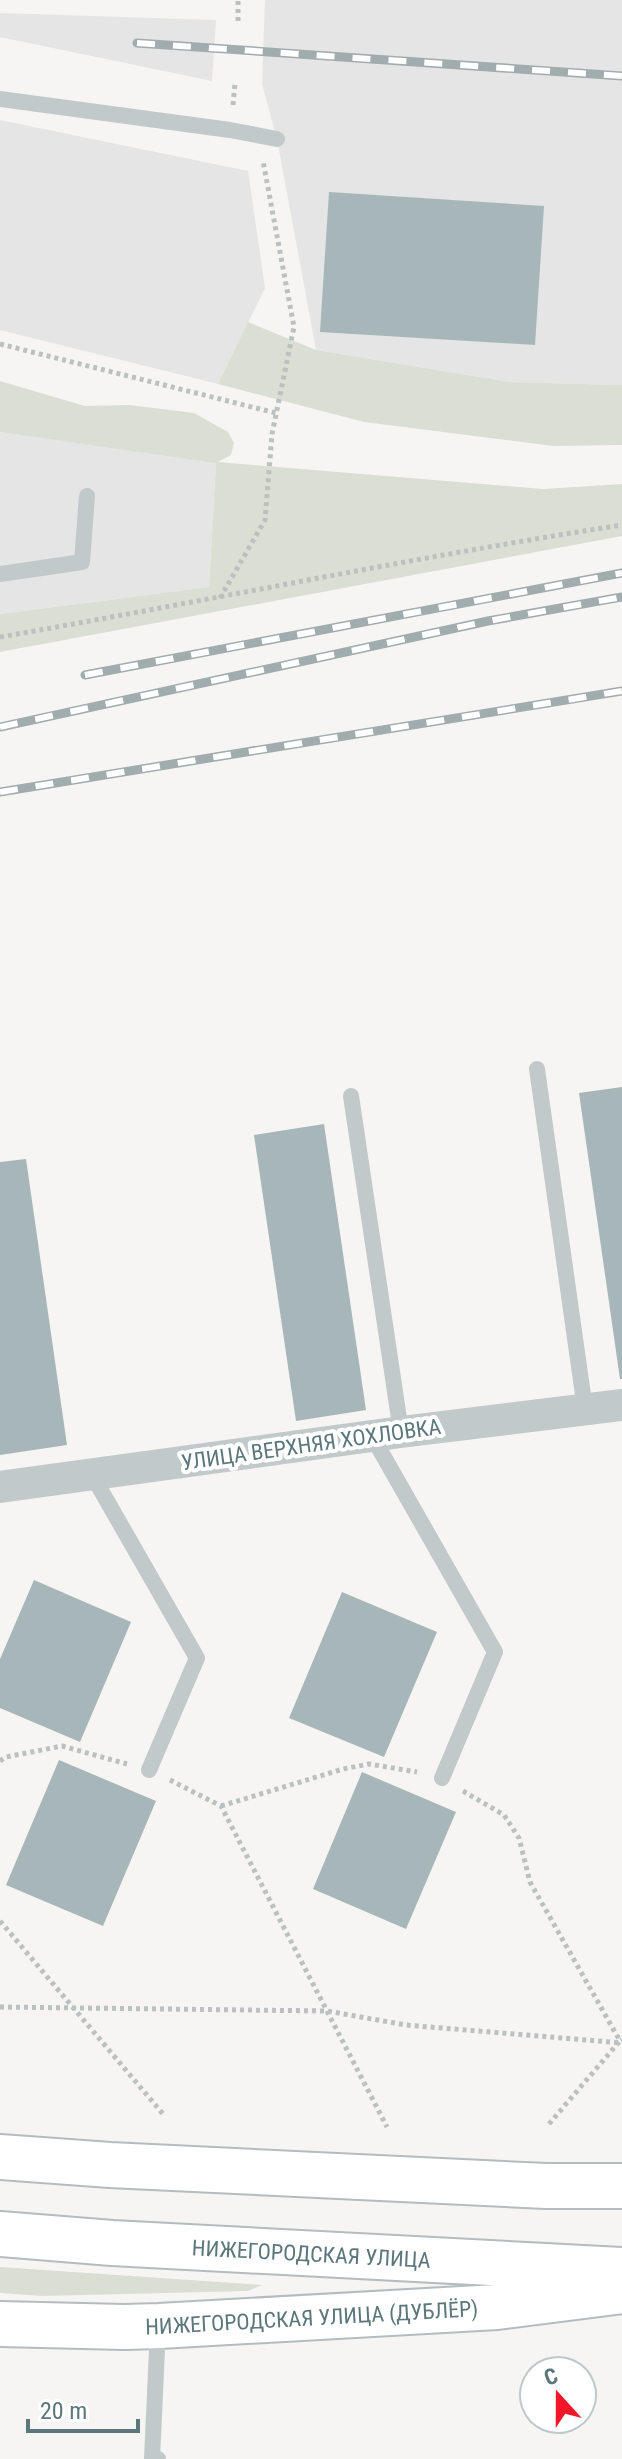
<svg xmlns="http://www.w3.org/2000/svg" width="622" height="2459" font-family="'Roboto Condensed',sans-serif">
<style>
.built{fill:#e4e5e4}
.green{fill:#dbdfd3}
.building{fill:#a7b6b8}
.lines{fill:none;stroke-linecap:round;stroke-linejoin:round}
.secondary-casing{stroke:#b3bdbf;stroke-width:48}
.primary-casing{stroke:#b4bcbe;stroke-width:48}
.path{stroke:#bbc0c1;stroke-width:5;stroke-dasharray:4 4;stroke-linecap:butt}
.lane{stroke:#c1c9ca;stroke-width:16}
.street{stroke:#c1c9ca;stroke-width:32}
.secondary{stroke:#fff;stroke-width:44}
.primary{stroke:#fff;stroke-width:44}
.rail-casing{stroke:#a0acae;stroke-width:9}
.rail{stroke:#fff;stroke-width:6;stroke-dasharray:18;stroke-linecap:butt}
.labels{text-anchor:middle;stroke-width:8;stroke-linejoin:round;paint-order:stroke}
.street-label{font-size:22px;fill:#5b777b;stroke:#fff}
</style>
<rect width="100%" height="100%" fill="#f7f5f3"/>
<path class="built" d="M265,0H622V385L510,382L316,350L277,139L262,84Z
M0,13L216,20L212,81L0,37Z
M0,120L248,171L265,288L218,384L0,330Z
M0,432L216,462L209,587L0,614Z"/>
<path class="green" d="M248,322L316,350L510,382L622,385V445L553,446L364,422L218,384Z
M0,381L85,406L129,405L194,413L228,432L234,443L231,455L218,462L543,489L622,484V536L0,652V614L209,587L216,463L0,432Z
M0,2267L262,2285L248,2291L43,2296L0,2293Z"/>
<path class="building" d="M329,192L544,206L535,345L320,332Z
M622,1087V1379H620L579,1093Z
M324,1124L366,1410L296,1421L254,1135Z
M26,1159L67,1445L0,1455V1162Z
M34,1580L131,1622L80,1742L0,1708V1659Z
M342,1592L437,1632L384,1757L289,1718Z
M59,1760L156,1801L103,1926L6,1885Z
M362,1772L456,1812L406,1929L313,1889Z"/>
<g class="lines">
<g class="secondary-casing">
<g id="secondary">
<path id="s1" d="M0,2324L124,2327L159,2326L497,2307L622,2291"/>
</g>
</g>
<g class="primary-casing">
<g id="primary">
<path d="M0,2157L110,2165L546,2186H622"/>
<path id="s2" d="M0,2234L112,2243L622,2270"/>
</g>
</g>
<path class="path" d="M238,21V0
M233,105L235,83
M0,344L276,413
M220,598L265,520L272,434L294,327L263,161
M0,637C208,601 414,557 622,525
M0,1761L6,1757L62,1746L127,1764
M170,1780L221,1806L387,2127
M463,1791L504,1815L519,1838L530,1882L620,2041L622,2040
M221,1806L343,1769L369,1764L417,1772
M0,1921L163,2114
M0,2007L327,2011L406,2025L622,2043
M549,2124L619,2042"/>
<path class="lane" d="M0,99L230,130L277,139
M0,574L82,562L87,496
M537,1069L585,1409
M351,1096L401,1432
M372,1436L495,1652L442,1778
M91,1473L197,1658L149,1770
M158,2459H152L158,2327"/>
<path class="street" d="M0,1487L401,1432L622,1405"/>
<use href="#secondary" class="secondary"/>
<use href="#primary" class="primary"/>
<g class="rail-casing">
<path id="rail" d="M137,43L622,76
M85,675L622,573
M0,727L488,621L622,597
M0,792L622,691"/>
</g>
<use href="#rail" class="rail"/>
</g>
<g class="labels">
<g class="street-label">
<text transform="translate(311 1444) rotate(-8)" y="8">УЛИЦА ВЕРХНЯЯ ХОХЛОВКА</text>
<text dy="8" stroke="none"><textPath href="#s2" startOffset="312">НИЖЕГОРОДСКАЯ УЛИЦА</textPath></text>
<text dy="8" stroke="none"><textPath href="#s1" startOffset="312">НИЖЕГОРОДСКАЯ УЛИЦА (ДУБЛЁР)</textPath></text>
</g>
</g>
<g transform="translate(558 2395) rotate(339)"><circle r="38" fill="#ffffff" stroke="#bdc9ca" stroke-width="2"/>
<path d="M0-6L14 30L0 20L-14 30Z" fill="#f31629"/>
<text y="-12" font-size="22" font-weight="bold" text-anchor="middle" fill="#5b777b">С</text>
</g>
<path d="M28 2419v12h110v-12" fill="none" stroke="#5b777b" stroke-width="4"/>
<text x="40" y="2419" font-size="24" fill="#5b777b" stroke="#ffffff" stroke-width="6" paint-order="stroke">20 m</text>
</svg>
